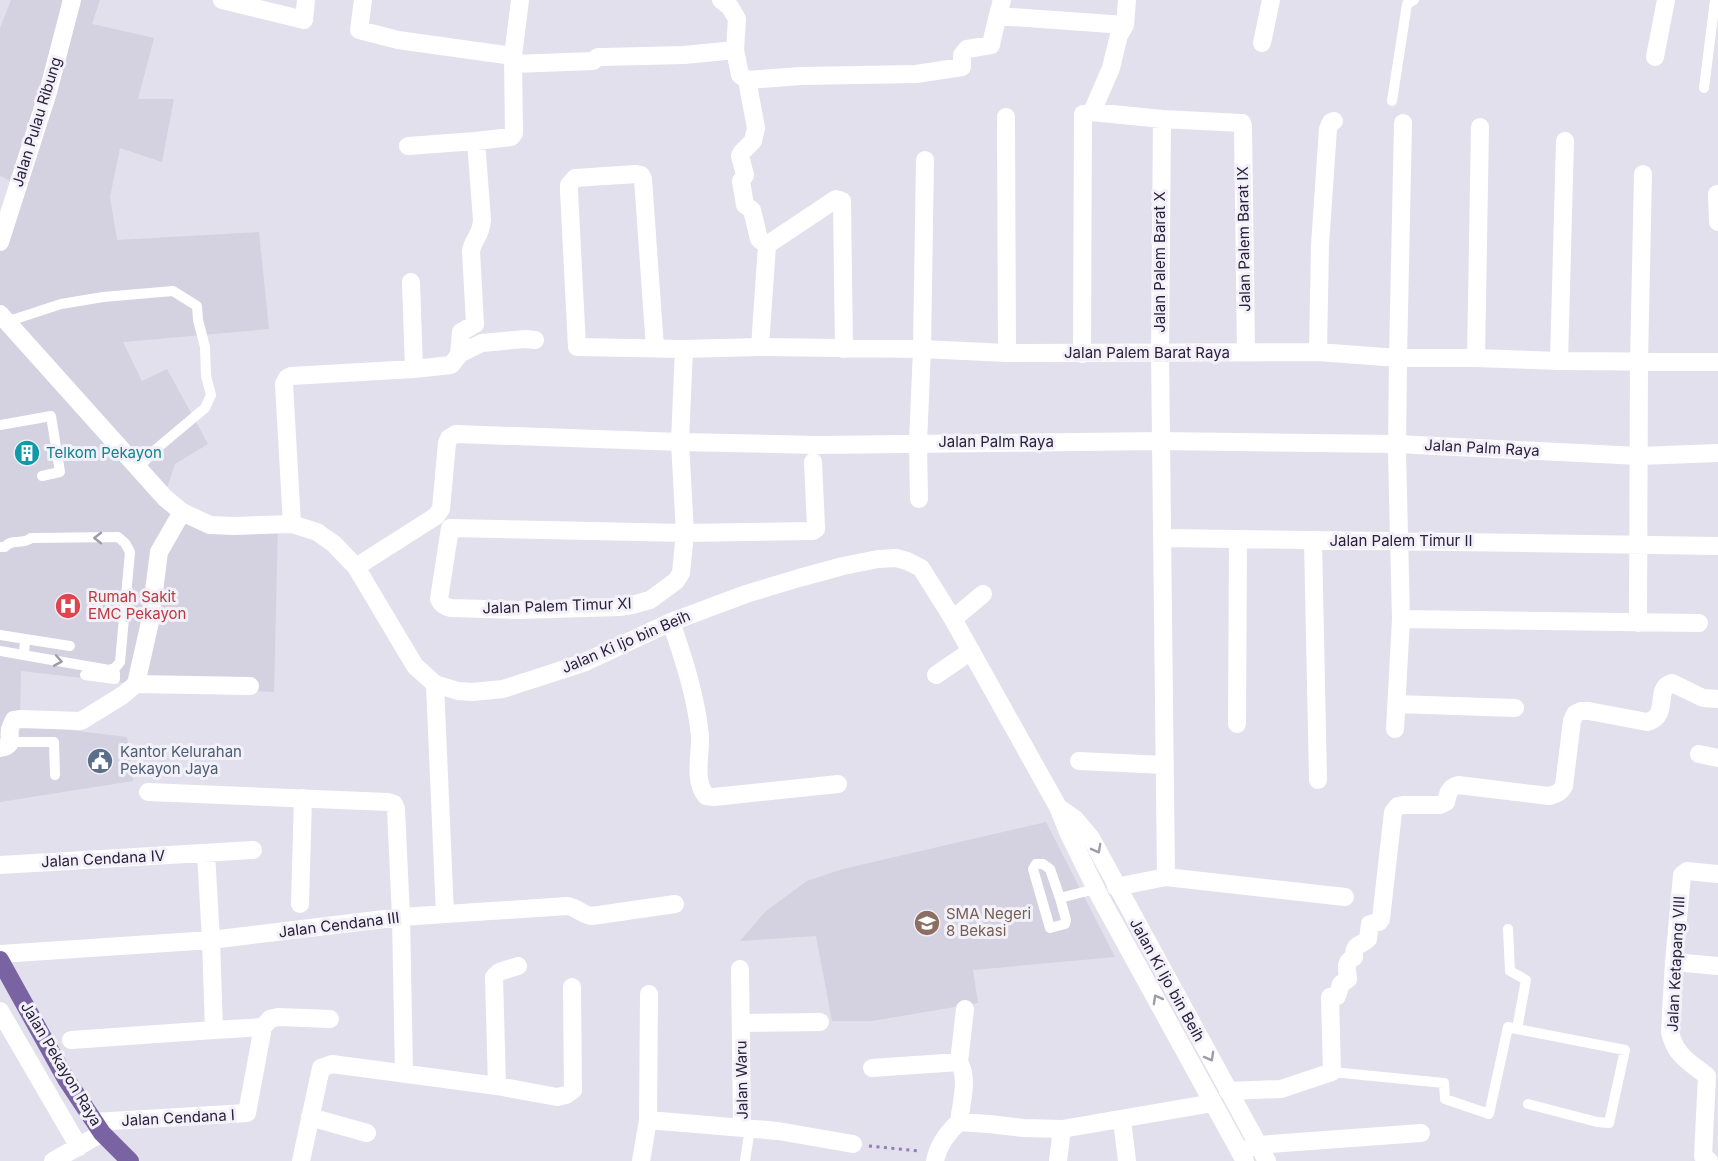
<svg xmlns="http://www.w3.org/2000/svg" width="1718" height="1161" font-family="Inter,sans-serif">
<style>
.built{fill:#d4d1e0}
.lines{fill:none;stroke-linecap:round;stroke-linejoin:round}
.path{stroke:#8e7fb1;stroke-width:3;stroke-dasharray:3 4.5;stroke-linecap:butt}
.lane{stroke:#fff;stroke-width:10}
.street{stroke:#fff;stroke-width:18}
.secondary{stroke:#fff;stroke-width:18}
.primary{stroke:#7a63a3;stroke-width:18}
.oneway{stroke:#9f9ba8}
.labels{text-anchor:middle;stroke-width:6;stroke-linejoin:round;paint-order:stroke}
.street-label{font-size:15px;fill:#2a203d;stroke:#f2f1f8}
.culture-label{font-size:15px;fill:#0d838f;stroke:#f2f1f8;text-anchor:start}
.health-label{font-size:15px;fill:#be3a42;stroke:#f2f1f8;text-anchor:start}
.service-label{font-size:15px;fill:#4e5e75;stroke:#f2f1f8;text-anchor:start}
.education-label{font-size:15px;fill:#785e54;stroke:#f2f1f8;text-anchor:start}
</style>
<rect width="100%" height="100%" fill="#e2e0ec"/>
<path class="built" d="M11,0H100L92,24L154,38L138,99H174L162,162L120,148L110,197L117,240L259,232L269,329L123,342L142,381L167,369L208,444L175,464L166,491L211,524L278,523L274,692L143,685L21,671L20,724L127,737L133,781L0,802V224L15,183L0,176V28Z
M1046,822L1115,957L973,970L978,1003L872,1021H832L816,936L740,941L766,911L807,881L843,869Z"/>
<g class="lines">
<path class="path" d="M869,1146L920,1151"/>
<path class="lane" d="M1704,88L1715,0
M1392,101L1407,4L1414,0
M6,322L61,304L103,297L173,291L197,306L198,320L205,347L206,376L211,395L205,408L155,450L138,468
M0,425L51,416L60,472L42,476
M0,547H5C12,538 23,545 31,538L118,537L125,543L130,552L120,662L115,668L109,670L0,651
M0,635L25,639
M24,655L25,639L70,646
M85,675L115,679V673L109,670
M10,742H54L55,775
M1060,898L1050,869L1043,864H1036L1033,869L1050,928L1065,924L1066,920L1060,898L1095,889
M1517,1029L1625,1050L1609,1123L1597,1122L1528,1104
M1332,1072L1444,1083L1445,1099L1489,1114L1508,1027L1517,1029L1526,980L1510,971L1508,929
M745,1161L750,1128"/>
<path class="street" d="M222,0L304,20L306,0
M363,0L359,30L398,40L513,56
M721,0L730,7L737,19L735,50L740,75L747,80L756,128L753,141L742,152L740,156L745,175L741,181L745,205L752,210L759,239L767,245
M998,16L1125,25
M1262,43L1271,0
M1655,57L1666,0
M514,64L593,61L598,57H603L684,55L735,50
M747,80L801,76L916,74L962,67V55L967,49L991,45C994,30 998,15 1002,0
M1092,112L1111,68L1119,35L1125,25L1127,0
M1006,117L1007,353
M1162,119L1160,352L1166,877
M408,146L476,141
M1717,194L1718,222
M767,245L836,199L842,201L844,349
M411,282L414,369
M760,347L767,245
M655,348L643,179L641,175L636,174L575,178L569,185V191L577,347L684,349L760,347L922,349L1007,353L1318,352L1398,358H1476L1559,361L1718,362
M684,349L680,442L685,533L681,573L676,581L650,600L632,605L619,607L518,610L451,608C445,607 441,604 439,599L450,528L685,533L813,531L816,529V526L813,462
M1318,352L1320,245L1328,129L1331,122L1334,121
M459,354L482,343L525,339L535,340
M1082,354L1083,114L1092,112L1162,119L1242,123L1243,126L1246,352
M1476,358L1480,127
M1559,361L1565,141
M919,499L918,443L922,349L925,160
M292,524L284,384L287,378L291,376L414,369L451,365L459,355L461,332L475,324L471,251C473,238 481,237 482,220L476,141L511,137L514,133L513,56L520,0
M1163,538C1348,541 1533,542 1718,546
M1313,541L1318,780
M953,619L983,594
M1401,619L1699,623
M671,622C684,660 696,696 700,736C701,755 693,780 706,796L714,797L838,784
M1638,623L1639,362L1643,174
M936,675L971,651
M136,684L150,622L159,552L182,512
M136,684L250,686
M435,684L445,914
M1396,704L1515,708
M1237,724L1238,539
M1395,729L1401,619L1397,452L1398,358L1403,123
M0,748C15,745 8,740 10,729C10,728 13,722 14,720L21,719L81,721L123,695L136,684
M1699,754L1718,758
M1079,761L1164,765
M148,792L388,802L394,804L396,809L401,917L404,1073
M0,865L253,850
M1116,887L1166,877L1345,897
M300,904L303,798
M0,954L211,940L401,917L567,906C577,907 582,915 592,916L675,904
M1674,962L1718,966
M740,969L742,1127
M0,1011L79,1147
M741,1023L820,1022
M214,1030L263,1027
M71,1040L214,1030L211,940L206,853
M872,1068L959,1062
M497,1086L494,977L499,972L518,966
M1228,1091L1281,1089L1332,1072L1330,997L1337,996L1341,984L1348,979C1347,968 1344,963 1354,957C1354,942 1360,947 1368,939L1370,924L1379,922L1381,919L1393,812L1398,806L1403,805H1440L1446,802C1448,793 1449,788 1458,785L1549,796C1556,794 1560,793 1564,786L1572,721L1575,714L1581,711H1589L1647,722C1671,716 1653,688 1672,683L1703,698L1718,699
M310,1117L367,1133
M648,1120L649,994
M1122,1120L1127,1161
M94,1122L247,1113L263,1027L270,1019L278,1017L330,1019
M959,1122C961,1103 969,1079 959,1062L965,1009
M1240,1152L1257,1145L1421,1133
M53,1161L102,1133
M301,1161L321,1068L332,1064L497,1086L557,1097L566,1095L573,1090L572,987
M641,1161L648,1120L778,1131L853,1144
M935,1161C938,1146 948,1132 959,1122L989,1124L1023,1128L1062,1129L1213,1103
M1058,1161L1062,1129
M1709,1161L1703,1156L1707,1076C1689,1062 1675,1055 1670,1032L1674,962L1682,875L1687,871L1718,874"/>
<path class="secondary" d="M0,242L48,92L72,0
M0,314L165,498L182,512L210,525L234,526L292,524L317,532L334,544L356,567L415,666L435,684L458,691L472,692L503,689L583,663L671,622L746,594L799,578L843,566L878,559L896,558L907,561L921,568L953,619L1058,807L1068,832L1100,897L1245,1161
M356,567L436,516L441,509L447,443L449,438L456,434L680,442L817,445L1160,441L1397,444L1639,456L1718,453
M1059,808L1075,819L1091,838L1267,1161"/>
<path class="primary" d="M0,960L66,1079L102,1133L130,1161"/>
</g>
<defs><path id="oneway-chevron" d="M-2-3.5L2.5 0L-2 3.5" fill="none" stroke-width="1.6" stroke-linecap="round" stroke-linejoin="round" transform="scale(1.5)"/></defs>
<g class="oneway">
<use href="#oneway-chevron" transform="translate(98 538) rotate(180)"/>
<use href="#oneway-chevron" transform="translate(58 661) rotate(10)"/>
<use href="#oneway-chevron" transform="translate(1097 849) rotate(62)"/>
<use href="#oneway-chevron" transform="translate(1157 999) rotate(-119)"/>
<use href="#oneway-chevron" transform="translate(1210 1057) rotate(61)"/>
</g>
<defs>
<g id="building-disc" transform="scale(1.35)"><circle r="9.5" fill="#0f9aa8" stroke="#f2f1f8"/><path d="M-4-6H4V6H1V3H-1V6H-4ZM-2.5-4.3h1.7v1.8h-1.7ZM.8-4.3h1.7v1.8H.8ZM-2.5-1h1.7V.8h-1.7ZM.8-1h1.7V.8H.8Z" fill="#fff"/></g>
<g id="hospital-disc" transform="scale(1.35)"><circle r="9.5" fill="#e0444e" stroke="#f2f1f8"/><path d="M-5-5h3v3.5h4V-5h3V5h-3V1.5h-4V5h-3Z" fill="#fff"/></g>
<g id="civic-disc" transform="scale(1.35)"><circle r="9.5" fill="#5c6f8a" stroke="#f2f1f8"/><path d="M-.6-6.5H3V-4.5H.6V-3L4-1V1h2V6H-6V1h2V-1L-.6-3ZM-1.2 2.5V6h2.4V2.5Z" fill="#fff"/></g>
<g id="school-disc" transform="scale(1.35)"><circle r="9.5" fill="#8d6e63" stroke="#f2f1f8"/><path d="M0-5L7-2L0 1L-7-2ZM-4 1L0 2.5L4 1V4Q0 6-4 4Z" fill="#fff"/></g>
</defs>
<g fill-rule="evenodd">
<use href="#building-disc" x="27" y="453"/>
<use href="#hospital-disc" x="68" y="606"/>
<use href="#civic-disc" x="100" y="761"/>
<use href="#school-disc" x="927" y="923"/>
</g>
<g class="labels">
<g class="street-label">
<text transform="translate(37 122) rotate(-73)" y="5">Jalan Pulau Ribung</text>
<text transform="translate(1244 239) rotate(-91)" y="5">Jalan Palem Barat IX</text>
<text transform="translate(1160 262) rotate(-90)" y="5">Jalan Palem Barat X</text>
<text x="1147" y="358">Jalan Palem Barat Raya</text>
<text x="996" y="447">Jalan Palm Raya</text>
<text transform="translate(1482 448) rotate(3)" y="5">Jalan Palm Raya</text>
<text x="1401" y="546">Jalan Palem Timur II</text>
<text transform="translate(557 606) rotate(-2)" y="5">Jalan Palem Timur XI</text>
<text transform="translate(626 642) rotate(-23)" y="5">Jalan Ki Ijo bin Beih</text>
<text transform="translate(103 859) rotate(-3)" y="5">Jalan Cendana IV</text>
<text transform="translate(339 925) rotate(-7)" y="5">Jalan Cendana III</text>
<text transform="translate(1676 964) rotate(-87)" y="5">Jalan Ketapang VIII</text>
<text transform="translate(1167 980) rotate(61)" y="5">Jalan Ki Ijo bin Beih</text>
<text transform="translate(61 1064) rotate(59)" y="5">Jalan Pekayon Raya</text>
<text transform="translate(742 1080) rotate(-91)" y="5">Jalan Waru</text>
<text transform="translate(178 1118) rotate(-3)" y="5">Jalan Cendana I</text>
</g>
<g class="culture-label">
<text x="46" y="458">Telkom Pekayon</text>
</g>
<g class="health-label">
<text x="88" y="602">Rumah Sakit<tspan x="88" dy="17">EMC Pekayon</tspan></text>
</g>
<g class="service-label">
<text x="120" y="757">Kantor Kelurahan<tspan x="120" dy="17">Pekayon Jaya</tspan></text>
</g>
<g class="education-label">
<text x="946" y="919">SMA Negeri<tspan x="946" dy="17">8 Bekasi</tspan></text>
</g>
</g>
</svg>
